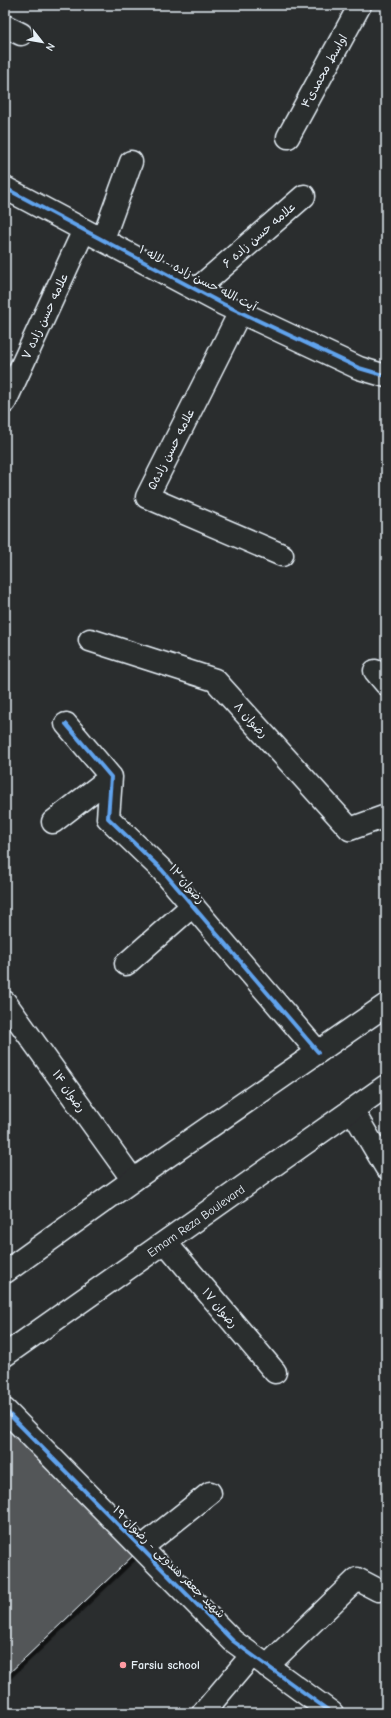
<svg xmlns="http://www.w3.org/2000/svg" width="391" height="1718" font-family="'Comic Neue','Playpen Sans Arabic',sans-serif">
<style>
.building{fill:#535759;stroke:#e8f1f8;filter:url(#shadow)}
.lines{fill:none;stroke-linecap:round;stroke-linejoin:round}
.street-casing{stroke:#e8f1f8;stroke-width:25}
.primary-casing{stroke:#e8f1f8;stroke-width:25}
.street{stroke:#2a2d2e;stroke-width:22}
.primary{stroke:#2a2d2e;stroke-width:22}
.cycleway-casing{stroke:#2a2d2e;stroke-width:6}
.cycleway{stroke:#60a3ed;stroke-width:4}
.poi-dot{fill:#ff9aa2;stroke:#2a2d2e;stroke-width:1.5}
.labels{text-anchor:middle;stroke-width:4;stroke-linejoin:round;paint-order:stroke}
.street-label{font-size:12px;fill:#e8f1f8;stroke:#2a2d2e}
.poi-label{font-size:12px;font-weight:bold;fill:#e8f1f8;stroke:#2a2d2e;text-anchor:start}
</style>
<defs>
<filter id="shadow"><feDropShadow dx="3.5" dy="3.5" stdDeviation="0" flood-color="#0009"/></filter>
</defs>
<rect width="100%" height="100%" fill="#2a2d2e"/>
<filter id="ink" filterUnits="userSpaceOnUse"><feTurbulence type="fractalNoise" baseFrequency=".025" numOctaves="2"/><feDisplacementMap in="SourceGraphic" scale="8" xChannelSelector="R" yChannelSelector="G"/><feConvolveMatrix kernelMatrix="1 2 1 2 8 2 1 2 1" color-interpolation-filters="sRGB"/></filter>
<g filter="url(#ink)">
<path class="building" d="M5,1410L141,1548L6,1676L5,1675Z"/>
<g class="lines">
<g class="street-casing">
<path id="street" d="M5,26L21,34
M288,137L360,5
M5,188L223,304L359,368L386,376
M103,239L131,162
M196,290L304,196
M240,312L147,497L282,555
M5,402L84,230
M90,640L215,680L350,829L386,816
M375,671L386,684
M66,724L111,777L108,818L162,870L318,1052
M53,822L111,777
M126,964L192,906
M5,1002L133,1180
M352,1110L386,1167
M166,1243L275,1372
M5,1410L233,1641L332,1713
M141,1548L210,1493
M267,1666L357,1579L378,1590
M203,1713L252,1655"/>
</g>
<g class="primary-casing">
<path id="primary" d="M5,1272L133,1180L386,1005
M5,1355L386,1086"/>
</g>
<use href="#street" class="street"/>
<use href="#primary" class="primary"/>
<g class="cycleway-casing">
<path id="cycleway" d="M5,188L223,304L359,368L386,376
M66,724L111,777L108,818L162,870L318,1052
M5,1410L233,1641L332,1713"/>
</g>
<use href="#cycleway" class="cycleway"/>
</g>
</g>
<circle class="poi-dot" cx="123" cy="1665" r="4"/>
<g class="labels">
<g class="street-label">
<text transform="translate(324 71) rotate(-61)" y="4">اواسط محمدی۴</text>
<text transform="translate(259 235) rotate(-41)" y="4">علامه حسن زاده ۶</text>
<text transform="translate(198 278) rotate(27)" y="4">آیت الله حسن زاده - لاله ۱</text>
<text transform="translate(45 316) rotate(-65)" y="4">علامه حسن زاده ۷</text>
<text transform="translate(171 449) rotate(-63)" y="4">علامه حسن زاده۵</text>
<text transform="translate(251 720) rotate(48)" y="4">رضوان ۸</text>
<text transform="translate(187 884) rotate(49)" y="4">رضوان ۱۲</text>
<text transform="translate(69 1091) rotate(55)" y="4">رضوان ۱۴</text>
<text transform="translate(196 1221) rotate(-35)" y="4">Emam Reza Boulevard</text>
<text transform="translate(220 1308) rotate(50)" y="4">رضوان ۱۷</text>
<text transform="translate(169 1562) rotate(45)" y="4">شهید جعفر هندویی - رضوان ۱۹</text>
</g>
<g class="poi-label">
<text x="131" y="1669">Farsiu school</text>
</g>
</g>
<rect width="391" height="1718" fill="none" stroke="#2a2d2e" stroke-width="20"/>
<rect x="10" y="10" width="371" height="1698" fill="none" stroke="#e8f1f8" stroke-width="1.5" filter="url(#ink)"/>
<g transform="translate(42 42) rotate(121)" stroke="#2a2d2e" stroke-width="3" paint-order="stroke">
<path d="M0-3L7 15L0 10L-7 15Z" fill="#e8f1f8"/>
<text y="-6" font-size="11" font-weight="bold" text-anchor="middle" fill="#e8f1f8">N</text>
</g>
</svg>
